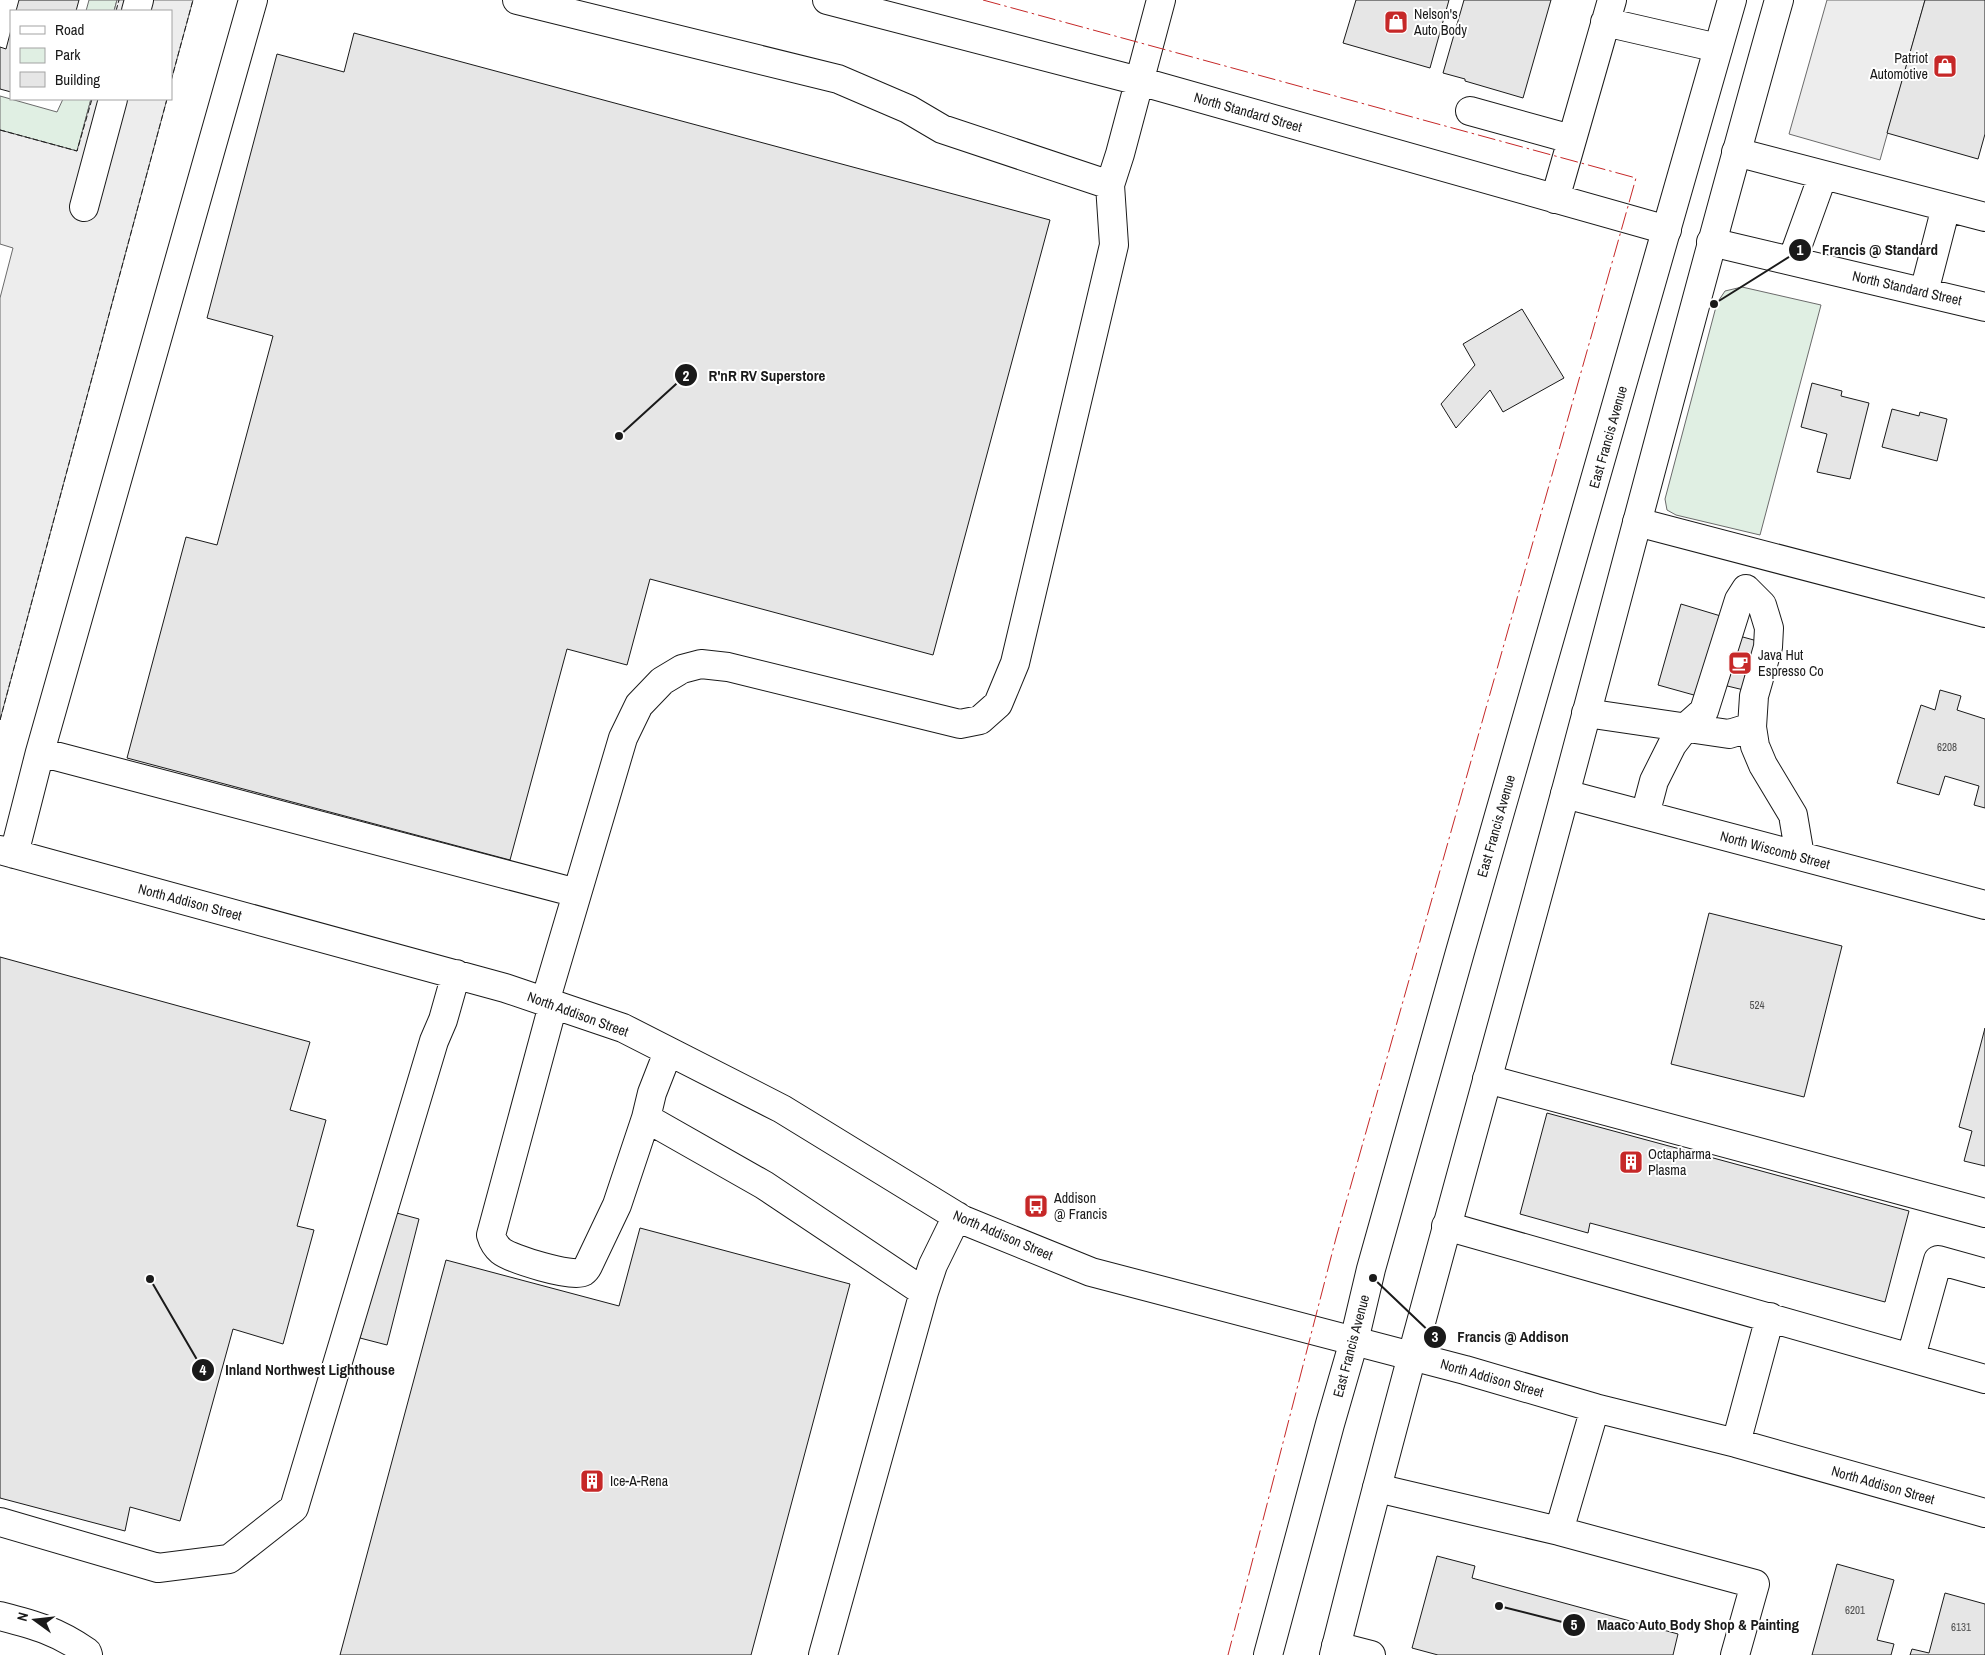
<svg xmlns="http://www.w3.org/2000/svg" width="1985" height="1655" font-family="'Archivo Narrow',sans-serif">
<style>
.green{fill:#e0efe3;stroke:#6a6a6a}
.parking{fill:#ededed;stroke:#6a6a6a}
.building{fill:#e6e6e6;stroke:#1a1a1a}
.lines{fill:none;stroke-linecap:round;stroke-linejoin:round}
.minor-casing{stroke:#1a1a1a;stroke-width:30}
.major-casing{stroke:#1a1a1a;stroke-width:30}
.minor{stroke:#fff;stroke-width:28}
.major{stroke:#fff;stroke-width:28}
.fence{stroke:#1a1a1a;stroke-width:1;stroke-dasharray:6 2.5;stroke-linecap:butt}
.power{stroke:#c62828;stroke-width:1;stroke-dasharray:18 4 2.5 4;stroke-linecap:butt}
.labels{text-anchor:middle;stroke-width:4;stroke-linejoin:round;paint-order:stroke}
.number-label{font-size:11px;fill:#4d4d4d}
.poi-label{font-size:14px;fill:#1a1a1a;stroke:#fff;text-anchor:start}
.street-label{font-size:14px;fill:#1a1a1a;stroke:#fff}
.leader{fill:none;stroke:#1a1a1a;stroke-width:2}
.callout-dot{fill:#1a1a1a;stroke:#fff;stroke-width:2}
.mark-label{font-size:15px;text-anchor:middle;font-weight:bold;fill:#fff}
.callout-label{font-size:15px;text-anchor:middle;font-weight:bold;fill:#1a1a1a;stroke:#fff;stroke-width:4;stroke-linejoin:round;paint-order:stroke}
</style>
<rect width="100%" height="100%" fill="#fff"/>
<path class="green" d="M89,0H117L114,11H86Z
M0,96L57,112L63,99H91L77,151L0,130Z
M1742,287L1821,305L1760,535L1676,515L1667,510L1665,499L1717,303L1725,291Z"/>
<path class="parking" d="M117,0H193L171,81V11H114Z
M1827,0H1925L1880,160L1789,134Z
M91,99H167L0,720V298L13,248L0,244V130L77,151Z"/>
<path class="building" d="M19,0H79L76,11H16Z
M1356,0H1449L1430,68L1343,43Z
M1464,0H1551L1523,98L1465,81V79L1443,73Z
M1925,0H1985V134L1978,159L1887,133Z
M11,30V92L0,89V47L6,49Z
M354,33L1050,220L933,655L650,579L627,665L567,649L510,860L127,758L186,537L217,545L273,336L207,318L277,54L344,72Z
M1522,309L1564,378L1503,412L1490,390L1456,428L1441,404L1475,365L1463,344Z
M1812,383L1842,391L1841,396L1869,403L1850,479L1817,472L1827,434L1801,427Z
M1892,409L1919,416L1920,412L1947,419L1937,461L1882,447Z
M1681,604L1724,617L1701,697L1658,685Z
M1732,634L1761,642L1748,691L1719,684Z
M1940,690L1961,696L1957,710L1985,719V808L1974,805L1979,786L1945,776L1939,795L1897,783L1921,705L1935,710Z
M1709,913L1842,946L1804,1097L1671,1064Z
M0,957L310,1042L290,1110L326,1120L297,1226L314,1230L283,1344L233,1329L180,1521L130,1507L125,1531L0,1498Z
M1985,1028V1166L1964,1161L1972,1131L1959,1127Z
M1547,1113L1909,1211L1885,1302L1590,1223L1588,1233L1520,1214Z
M393,1212L419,1219L387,1345L360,1338Z
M640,1228L850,1284L751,1655H340L446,1260L619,1306Z
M1437,1556L1475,1566L1472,1578L1678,1634L1673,1655H1438L1412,1648Z
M1837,1564L1894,1580L1877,1640L1894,1644L1891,1655H1812Z
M1945,1593L1985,1604V1655H1910L1912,1649L1929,1653Z"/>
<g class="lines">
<g class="minor-casing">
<path id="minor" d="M517,0L838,79L908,109L942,129L1110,185
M827,0L1139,81L1667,230
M136,11L139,0
M1605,22L1718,48
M1470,111L1571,139
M1736,152L1985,217
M1555,199L1612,0
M84,207L113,99
M1711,242L1985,307
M1792,261L1823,175
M1924,292L1946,207
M1637,522L1985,613
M1586,713L1729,734L1752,727
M40,752L577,893
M1565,794L1985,905
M1645,815L1654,781L1672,745L1685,728L1704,711L1739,600L1746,589L1762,605L1769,628L1768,647L1754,696L1752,727L1755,746L1763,765L1793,815L1800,856
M0,850L505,988L623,1028L782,1109L963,1220L1091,1272L1465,1370L1595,1408L1736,1443L1985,1513
M14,854L40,752L253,0
M545,1002L623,738L639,705L662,681L682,669L701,664L728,667L960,724L980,720L998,704L1015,663L1114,245L1110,185L1120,154L1161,0
M553,1005L491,1235C493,1242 495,1246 501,1251C511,1259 573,1278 583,1272C586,1270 587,1268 588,1266L617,1205L646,1118L652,1093L668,1052
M1487,1079L1985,1213
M646,1118L764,1185L924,1292
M1446,1226L1985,1379
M1911,1357L1938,1260L1985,1273
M1595,1408L1559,1531L1755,1584L1735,1655
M1736,1443L1770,1317
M1377,1488L1559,1531
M0,1522L158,1568L229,1559L294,1508L434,1041L443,1020L456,974
M0,1616C35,1625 57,1631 87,1652L88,1655
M1336,1646L1371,1655
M823,1655L924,1292L933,1265L957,1216"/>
</g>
<g class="major-casing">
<path id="major" d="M1268,1655L1330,1424L1354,1341L1371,1269L1460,952L1732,0
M1334,1655C1406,1368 1487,1084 1564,798C1635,532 1704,265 1779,0"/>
</g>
<use href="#minor" class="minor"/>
<use href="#major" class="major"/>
<path class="fence" d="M116,11L119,0
M171,81L193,0
M0,130L77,151L92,99
M0,720L167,99"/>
<path class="power" d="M983,0L1636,178L1336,1238L1228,1655"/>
</g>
<defs>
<g id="shop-square" transform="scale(1.25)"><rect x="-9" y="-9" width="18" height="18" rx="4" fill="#c62828" stroke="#fff"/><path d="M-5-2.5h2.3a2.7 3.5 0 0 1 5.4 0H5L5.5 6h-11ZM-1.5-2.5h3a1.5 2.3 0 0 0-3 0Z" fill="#fff"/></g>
<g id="cafe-square" transform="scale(1.25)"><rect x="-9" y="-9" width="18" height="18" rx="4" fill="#c62828" stroke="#fff"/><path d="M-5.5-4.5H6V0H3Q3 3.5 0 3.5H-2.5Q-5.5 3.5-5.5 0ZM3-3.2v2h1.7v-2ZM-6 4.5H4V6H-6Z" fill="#fff"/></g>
<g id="building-square" transform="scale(1.25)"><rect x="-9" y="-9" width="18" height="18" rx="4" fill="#c62828" stroke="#fff"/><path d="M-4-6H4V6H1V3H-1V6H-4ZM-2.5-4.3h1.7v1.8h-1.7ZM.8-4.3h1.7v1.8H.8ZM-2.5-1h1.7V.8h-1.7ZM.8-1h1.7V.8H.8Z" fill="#fff"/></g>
<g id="bus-square" transform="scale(1.25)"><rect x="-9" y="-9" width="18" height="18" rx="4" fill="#c62828" stroke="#fff"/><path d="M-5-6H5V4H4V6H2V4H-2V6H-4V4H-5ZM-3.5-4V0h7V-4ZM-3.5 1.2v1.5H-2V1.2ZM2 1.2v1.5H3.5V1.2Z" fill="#fff"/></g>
</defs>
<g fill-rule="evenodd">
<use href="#shop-square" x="1396" y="22"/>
<use href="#shop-square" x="1945" y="66"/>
<use href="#cafe-square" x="1740" y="663"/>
<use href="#building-square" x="1631" y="1162"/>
<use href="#bus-square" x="1036" y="1206"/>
<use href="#building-square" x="592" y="1481"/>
</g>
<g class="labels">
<g class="number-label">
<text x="1947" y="751">6208</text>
<text x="1757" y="1009">524</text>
<text x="1855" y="1614">6201</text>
<text x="1961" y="1631">6131</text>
</g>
<g class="poi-label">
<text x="1414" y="19">Nelson's<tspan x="1414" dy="16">Auto Body</tspan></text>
<text x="1928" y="63" text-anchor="end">Patriot<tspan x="1928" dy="16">Automotive</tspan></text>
<text x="1758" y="660">Java Hut<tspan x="1758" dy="16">Espresso Co</tspan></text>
<text x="1648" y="1159">Octapharma<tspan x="1648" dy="16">Plasma</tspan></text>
<text x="1054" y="1203">Addison<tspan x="1054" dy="16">@ Francis</tspan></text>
<text x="610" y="1486">Ice-A-Rena</text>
</g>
<g class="street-label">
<text transform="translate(1248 112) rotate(16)" y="5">North Standard Street</text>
<text transform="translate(1907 288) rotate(13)" y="5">North Standard Street</text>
<text transform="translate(1608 437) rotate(-74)" y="5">East Francis Avenue</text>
<text transform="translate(1496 826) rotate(-74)" y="5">East Francis Avenue</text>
<text transform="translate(1775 850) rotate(15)" y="5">North Wiscomb Street</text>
<text transform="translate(190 902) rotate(15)" y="5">North Addison Street</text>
<text transform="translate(578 1014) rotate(20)" y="5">North Addison Street</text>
<text transform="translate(1003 1235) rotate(23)" y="5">North Addison Street</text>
<text transform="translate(1351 1346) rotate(-75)" y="5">East Francis Avenue</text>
<text transform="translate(1492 1378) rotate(16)" y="5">North Addison Street</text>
<text transform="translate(1883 1485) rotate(16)" y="5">North Addison Street</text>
</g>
</g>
<path class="leader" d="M1714 304L1800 250M619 436L686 375M1373 1278L1435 1337M150 1279L203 1370M1499 1606L1574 1625"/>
<g class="callout-dot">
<circle cx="1714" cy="304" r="5"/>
<circle cx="619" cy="436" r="5"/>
<circle cx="1373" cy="1278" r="5"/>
<circle cx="150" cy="1279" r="5"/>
<circle cx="1499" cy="1606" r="5"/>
<circle cx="1800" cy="250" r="12"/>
<circle cx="686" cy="375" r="12"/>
<circle cx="1435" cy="1337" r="12"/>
<circle cx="203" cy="1370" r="12"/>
<circle cx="1574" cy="1625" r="12"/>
</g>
<g class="mark-label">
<text x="1800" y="255">1</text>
<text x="686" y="381">2</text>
<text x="1435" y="1342">3</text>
<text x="203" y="1375">4</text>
<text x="1574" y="1630">5</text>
</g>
<g class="callout-label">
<text x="1880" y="255">Francis @ Standard</text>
<text x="767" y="381">R'nR RV Superstore</text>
<text x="1513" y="1342">Francis @ Addison</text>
<text x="310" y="1375">Inland Northwest Lighthouse</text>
<text x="1698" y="1630">Maaco Auto Body Shop &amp; Painting</text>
</g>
<rect x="10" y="10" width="162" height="90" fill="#ffffff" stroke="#a3a3a3"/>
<rect x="20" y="26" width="25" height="8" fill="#ffffff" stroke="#a3a3a3"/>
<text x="55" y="35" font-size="15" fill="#1a1a1a">Road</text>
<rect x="20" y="48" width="25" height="15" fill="#e0efe3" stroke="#a3a3a3"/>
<text x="55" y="60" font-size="15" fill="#1a1a1a">Park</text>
<rect x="20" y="72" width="25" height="15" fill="#e6e6e6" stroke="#a3a3a3"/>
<text x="55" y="85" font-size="15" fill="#1a1a1a">Building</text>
<g transform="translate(35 1620) rotate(285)" stroke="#ffffff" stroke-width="4" paint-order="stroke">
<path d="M0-4L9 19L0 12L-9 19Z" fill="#1a1a1a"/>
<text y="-8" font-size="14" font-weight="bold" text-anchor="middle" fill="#1a1a1a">N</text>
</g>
</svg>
